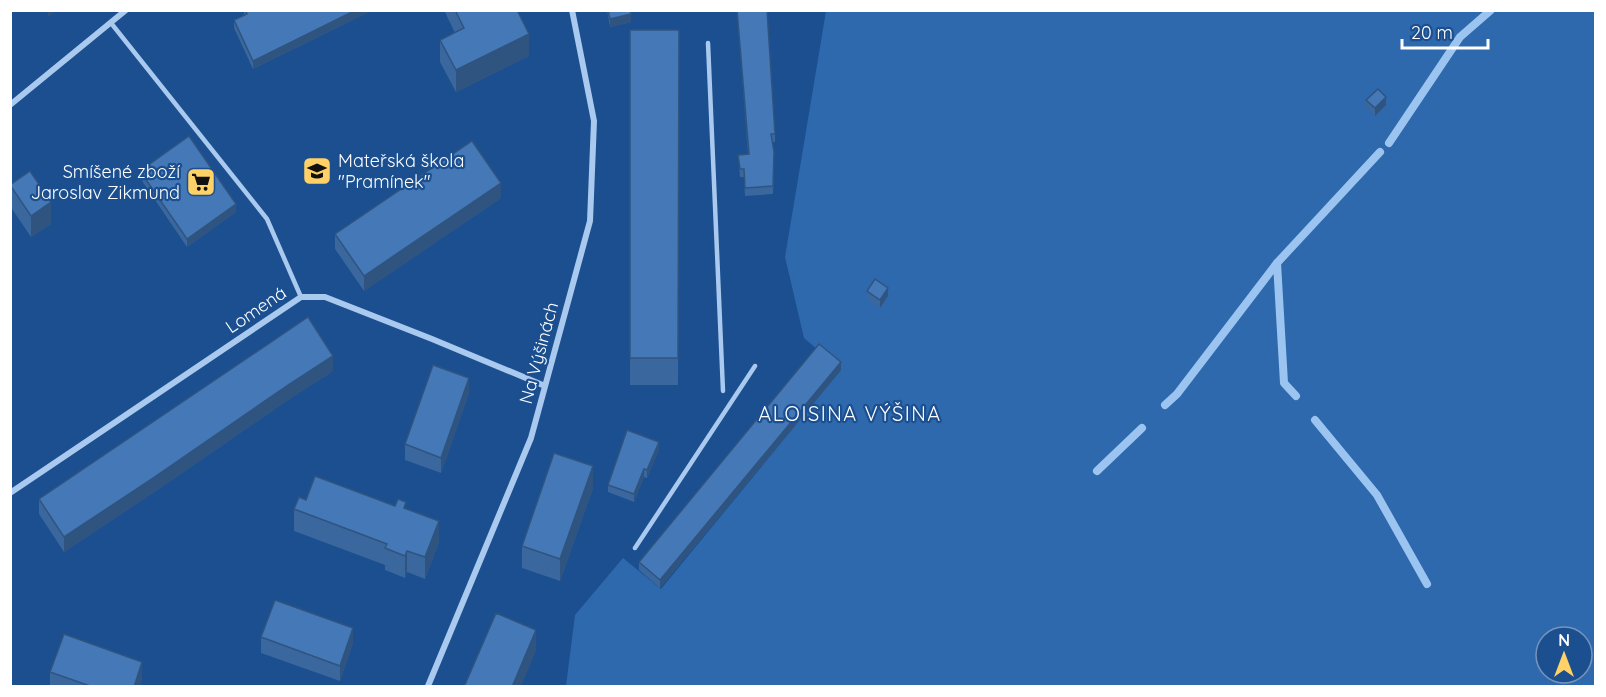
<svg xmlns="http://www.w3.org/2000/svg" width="1606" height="697" font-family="Quicksand,sans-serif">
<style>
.green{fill:#2e69ad;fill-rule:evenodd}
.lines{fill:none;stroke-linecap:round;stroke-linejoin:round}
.stream{stroke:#9cc4f0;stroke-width:8}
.lane{stroke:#a9c9ee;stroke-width:4.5}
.street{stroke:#a9c9ee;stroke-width:6}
.wall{fill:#3a679d}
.shaded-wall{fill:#305480}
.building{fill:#4478b7;stroke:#305480;stroke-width:1.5}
.labels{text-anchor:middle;stroke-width:4.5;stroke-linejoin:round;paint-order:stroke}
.poi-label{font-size:18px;fill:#fff;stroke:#1b4f8f;text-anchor:start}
.street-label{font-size:18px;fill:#fff;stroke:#1b4f8f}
.neighbourhood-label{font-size:20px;letter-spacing:1.5px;fill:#fff;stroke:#1b4f8f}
</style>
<rect width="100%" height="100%" fill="#1b4f8f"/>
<path class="green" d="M826,11H1595V686H566L575,615L623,558L661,589L841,370L804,338L785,257ZM1546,637H1582V673H1546Z"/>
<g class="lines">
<path class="stream" d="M1389,143L1460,37L1491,10
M1277,263L1284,383L1296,396
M1165,405L1177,394L1277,263L1380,152
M1315,420L1377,495L1427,584
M1097,471L1142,428"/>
<path class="lane" d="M111,23L267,219L301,297
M708,43L723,391
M635,548L755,366"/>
<path class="street" d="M10,105L126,10
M10,493L301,297H325L432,339L545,386
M428,686L531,438L590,221L594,121L572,10"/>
</g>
<path class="wall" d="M244,10H373L253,69L234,28V20L244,15Z
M444,10H517L529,56L456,92L440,62V40L455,33Z
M607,10H630L631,22L610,27Z
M737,10H767L775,134V142H772L774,152L773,194L745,196L744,177H740L738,155L748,154Z
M630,30H679L678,385H630Z
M1366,100L1386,105L1375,116L1366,108Z
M140,171L236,212L187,247L140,178Z
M10,184L51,224L31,237L10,206Z
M501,198L364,291L335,249V234Z
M867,291L888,296L880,308L867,299Z
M841,370L660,588L639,570V562Z
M333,371L288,400L153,493L64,552L39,514V499Z
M469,393L441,473L405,460V444Z
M659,450L647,478L644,477L634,502L608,492V485Z
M593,488L560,581L522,568V546Z
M306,500L395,506L406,509L439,542L425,579L407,572L405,578L385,570V565L294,531V509Z
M261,637L353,643L340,681L261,653Z
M50,672L142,678L139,687H50Z"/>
<path class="shaded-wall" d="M48,10H57L48,17Z
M356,10H373L253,69V61Z
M631,14V22L610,27V19Z
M529,34V56L456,92V70Z
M1386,97V105L1375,116V108Z
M501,183V198L364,291V276Z
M51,202V224L31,237V216Z
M236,204V212L187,247V239Z
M888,288V296L880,308V300Z
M333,356V371L288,400L153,493L64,552V537L288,385Z
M841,362V370L660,588V580Z
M469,378V393L441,473V458Z
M659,442V450L647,478V470Z
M593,466V488L560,581V559Z
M644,469V477L634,502V494Z
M439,521V542L425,579V557Z
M407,551V572L405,578V556Z
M353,628V643L340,681V666Z
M536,630V651L521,687H512Z
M142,662V678L139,687H134Z"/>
<path class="building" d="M245,10H356L253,61L234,20L247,14Z
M455,10H517L529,34L456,70L440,40L464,28Z
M608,10H630L631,14L610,19Z
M737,10H767L775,134H771L774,152L773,186L745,188L744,169H740L738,155L749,154Z
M630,30H679L678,358H630Z
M1378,89L1386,97L1375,108L1366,100Z
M189,136L236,204L187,239L140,171Z
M472,141L501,183L364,276L335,234Z
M30,171L51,202L31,216L10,185Z
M875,279L888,288L880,300L867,291Z
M308,317L333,356L288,385L153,478L64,537L39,499Z
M819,344L841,362L660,580L639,562Z
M433,365L469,378L441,458L405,444Z
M627,430L659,442L647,470L644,469L634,494L608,485Z
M554,453L593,466L560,559L522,546Z
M315,476L395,506L398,499L406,502L404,508L439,521L425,557L407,551L405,556L385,548L387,544L294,509L299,497L306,500Z
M275,600L353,628L340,666L261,637Z
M496,613L536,630L512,687H464Z
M64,634L142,662L134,687H93L50,672Z"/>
<defs>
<g id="school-square" transform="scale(1.5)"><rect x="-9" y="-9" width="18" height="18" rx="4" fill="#ffd166" stroke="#1b4f8f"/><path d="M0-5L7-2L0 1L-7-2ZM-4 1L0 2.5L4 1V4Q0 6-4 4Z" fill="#111"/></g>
<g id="supermarket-square" transform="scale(1.5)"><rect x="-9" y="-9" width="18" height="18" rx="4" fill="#ffd166" stroke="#1b4f8f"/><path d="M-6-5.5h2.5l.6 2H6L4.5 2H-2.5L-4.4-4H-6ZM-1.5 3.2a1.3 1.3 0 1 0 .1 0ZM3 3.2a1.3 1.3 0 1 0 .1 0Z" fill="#111"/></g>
</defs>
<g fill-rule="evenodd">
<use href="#school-square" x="317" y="171"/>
<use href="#supermarket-square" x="201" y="182"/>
</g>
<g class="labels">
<g class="poi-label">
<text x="338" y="167">Mateřská škola<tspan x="338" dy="21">"Pramínek"</tspan></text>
<text x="180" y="178" text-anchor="end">Smíšené zboží<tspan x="180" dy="21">Jaroslav Zikmund</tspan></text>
</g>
<g class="street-label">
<text transform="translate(256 310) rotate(-34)" y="6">Lomená</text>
<text transform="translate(539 353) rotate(-75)" y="6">Na Výšinách</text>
</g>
<g class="neighbourhood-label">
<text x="850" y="421">ALOISINA VÝŠINA</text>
</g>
</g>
<rect width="1606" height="697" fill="none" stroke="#ffffff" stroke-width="24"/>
<g transform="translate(1564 655)"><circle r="28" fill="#1b4f8f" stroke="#7695bc" stroke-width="1.5"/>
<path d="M0-4.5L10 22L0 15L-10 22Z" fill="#ffd166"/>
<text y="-9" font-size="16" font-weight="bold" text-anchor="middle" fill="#ffffff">N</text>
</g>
<path d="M1402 39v9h86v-9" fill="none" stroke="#ffffff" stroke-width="3"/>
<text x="1411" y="39" font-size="18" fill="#ffffff" stroke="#1b4f8f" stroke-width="4.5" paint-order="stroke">20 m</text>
</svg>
